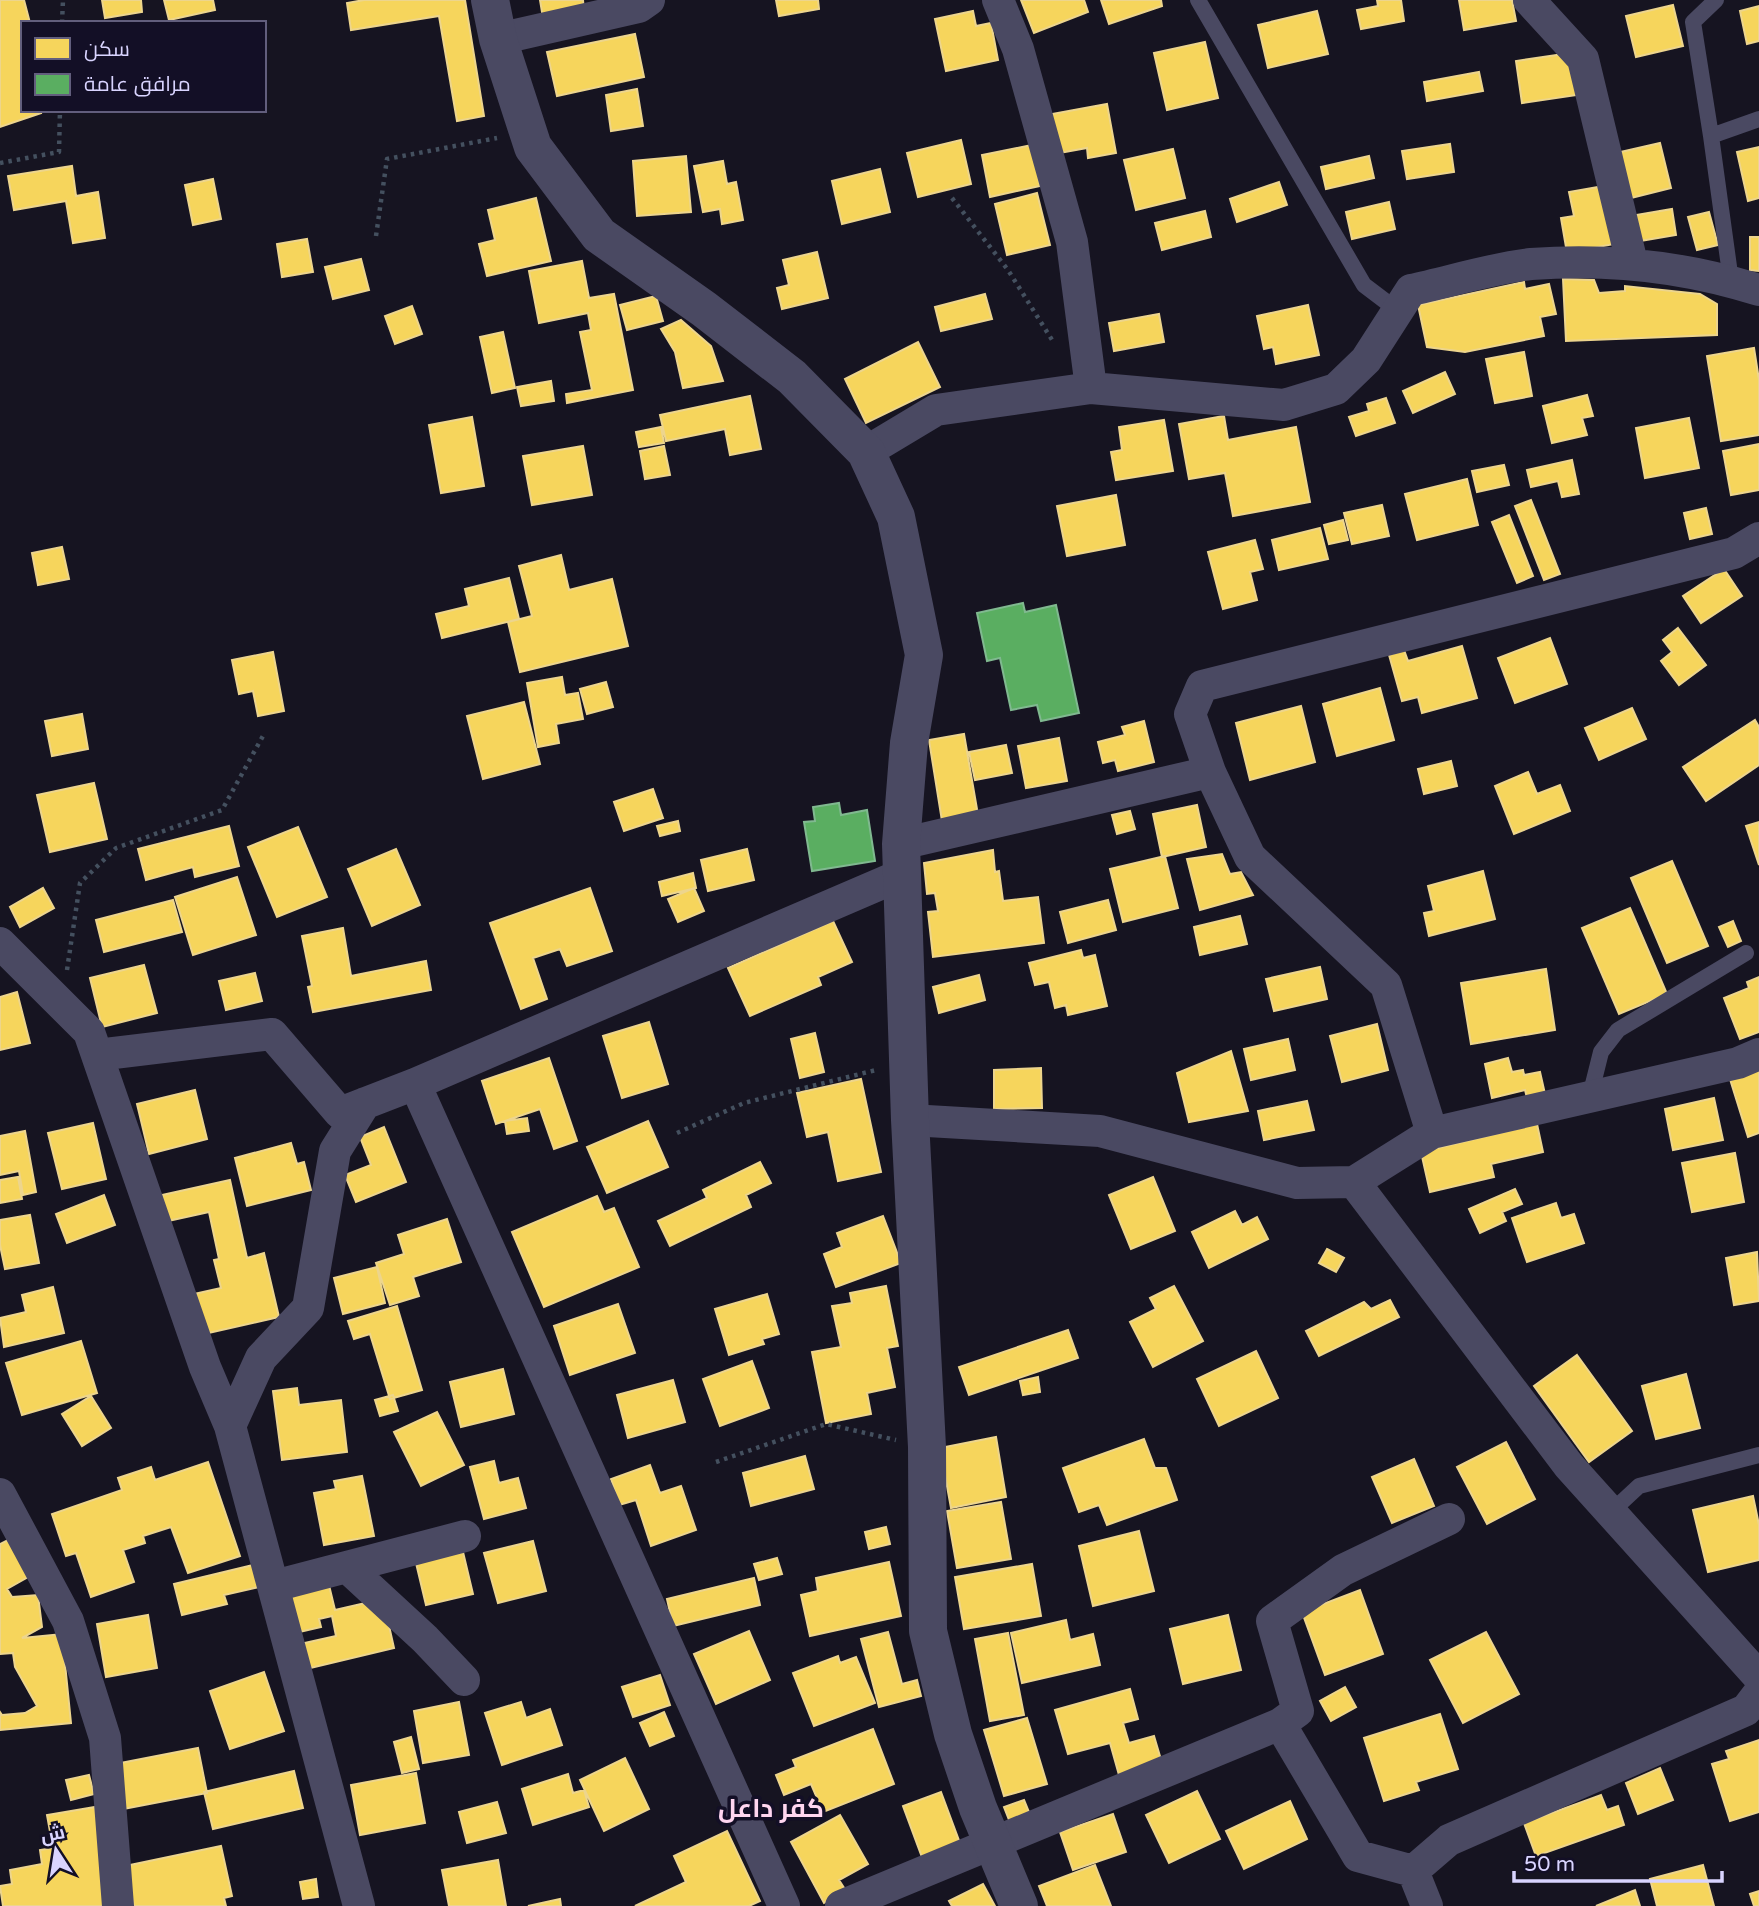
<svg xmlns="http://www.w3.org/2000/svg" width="1759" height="1906" font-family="'Varela Round',Cairo,sans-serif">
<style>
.homes{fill:#f6d55c;stroke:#edd58d;stroke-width:2}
.public{fill:#5aae61;stroke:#80b990;stroke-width:2}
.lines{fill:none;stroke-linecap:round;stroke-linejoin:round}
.path{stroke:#44505f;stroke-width:4.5;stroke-dasharray:3.5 5;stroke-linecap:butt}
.service{stroke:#4a4962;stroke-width:16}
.minor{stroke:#4a4962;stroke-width:32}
.tertiary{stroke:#4a4962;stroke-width:38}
.labels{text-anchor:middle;stroke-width:7;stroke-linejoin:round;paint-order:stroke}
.district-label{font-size:26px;font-weight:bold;fill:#ffd6f0;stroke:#130f26}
</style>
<rect width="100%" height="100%" fill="#161421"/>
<path class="homes" d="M0,0H24L30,23H23V110H40L41,113L0,127Z
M102,0H141L142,12L105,18Z
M164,0H213L215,10L169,20Z
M364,0H465L484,116L457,121L439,16L351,30L347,3Z
M540,0H583L584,11L543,18Z
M776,0H818L819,9L779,16Z
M1021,0H1084L1088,12L1034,33Z
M1101,0H1161L1162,6L1109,24Z
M1377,0H1401L1404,21L1361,29L1357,10L1378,6Z
M1459,0H1512L1516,21L1464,30Z
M1673,5L1683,46L1636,57L1626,16Z
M1759,6V41L1747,44L1740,11Z
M973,11L976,26L991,23L998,60L946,71L935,19Z
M1317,11L1328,54L1268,68L1258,25Z
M635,34L644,77L557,96L547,52Z
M1205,42L1218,98L1167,110L1154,53Z
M1571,53L1577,95L1522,103L1516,61Z
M1479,72L1483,91L1427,101L1424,82Z
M637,89L643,126L611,131L606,95Z
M1107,104L1116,153L1088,158L1087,148L1059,153L1052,114Z
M961,140L971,184L918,197L907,153Z
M1660,143L1671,188L1627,199L1616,153Z
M1450,144L1454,172L1407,179L1402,151Z
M1032,145L1040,186L990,197L982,155Z
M1759,147V198L1748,201L1737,152Z
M1173,149L1185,198L1136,210L1124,160Z
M686,156L691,212L637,216L633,161Z
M1369,156L1374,178L1326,189L1321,167Z
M723,161L727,184L736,182L743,220L722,224L720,209L703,212L694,166Z
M72,166L76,196L98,192L105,238L73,243L66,201L14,210L8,176Z
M880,169L890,212L842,224L832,181Z
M213,179L221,219L193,225L185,185Z
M1279,182L1287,205L1237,222L1230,199Z
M1604,186L1614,244L1567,253L1561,218L1574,216L1569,192Z
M1037,193L1050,245L1007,255L995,204Z
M536,198L551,261L487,276L479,244L495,240L488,210Z
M1389,202L1395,229L1352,239L1346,212Z
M1672,209L1676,235L1640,241L1636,215Z
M1205,211L1211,237L1162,250L1155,223Z
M1709,212L1718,245L1697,250L1688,217Z
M1750,237H1759V271L1750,270Z
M307,239L313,272L282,277L277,244Z
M817,252L828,298L782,309L777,288L789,285L783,260Z
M361,259L369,290L333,299L325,267Z
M582,261L589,298L614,294L633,390L567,403L566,394L592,390L580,332L591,330L588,313L539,323L529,271Z
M1563,279L1594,280L1599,293L1625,291V286L1700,294L1717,304V335L1566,341Z
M1524,282L1525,289L1549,284L1556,314L1540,317L1544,336L1465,352L1427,347L1418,305Z
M985,294L992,319L941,331L935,307Z
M656,296L663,321L627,330L620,305Z
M1308,305L1319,355L1276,364L1273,347L1264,349L1257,316Z
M412,306L422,334L395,344L385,316Z
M1159,314L1164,342L1114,351L1109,323Z
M681,320L711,346L723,381L683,388L675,352L661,329Z
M503,332L515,388L492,393L480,337Z
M918,342L940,387L866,423L845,379Z
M1754,348L1759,380V435L1721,441L1707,356Z
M1524,352L1532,396L1495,403L1486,359Z
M1445,372L1455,394L1413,413L1403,391Z
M551,381L554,401L521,406L517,387Z
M1587,395L1593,416L1582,418L1587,435L1552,443L1543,406Z
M750,396L761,449L730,455L725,429L666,441L660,415Z
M1386,398L1395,423L1356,436L1349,417L1369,411L1367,404Z
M1224,416L1228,440L1296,427L1310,502L1233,516L1225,473L1189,479L1179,424Z
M472,417L484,486L441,493L429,425Z
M1689,418L1699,468L1645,478L1636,428Z
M1164,420L1173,471L1116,480L1111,452L1122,450L1119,427Z
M661,427L664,443L639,447L636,432Z
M1759,444V490L1731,495L1723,451Z
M583,446L592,495L532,505L523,456Z
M664,446L670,475L645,479L640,451Z
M1572,460L1579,494L1562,497L1558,481L1531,487L1527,470Z
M1504,465L1509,485L1477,492L1472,471Z
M1467,479L1478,525L1417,540L1405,494Z
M1116,495L1125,545L1067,556L1057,506Z
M1531,500L1560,574L1544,580L1515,506Z
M1382,505L1389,536L1352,544L1344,513Z
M1706,508L1712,534L1690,539L1684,513Z
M1509,515L1533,576L1517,583L1492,522Z
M1343,520L1348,540L1329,544L1324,525Z
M1320,528L1328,559L1279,570L1272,540Z
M1255,540L1263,569L1250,572L1257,600L1223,609L1208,552Z
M62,547L69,579L38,585L32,553Z
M561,555L569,590L612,579L628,646L520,672L508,622L532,616L519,566Z
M1724,569L1742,596L1701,623L1683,596Z
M509,578L519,619L442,638L436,614L469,606L465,589Z
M1678,628L1706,665L1679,685L1661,661L1672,652L1663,640Z
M1550,638L1567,684L1515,703L1498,658Z
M1462,646L1477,698L1422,713L1418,697L1402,701L1389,655L1404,650L1408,661Z
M273,652L284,711L258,716L253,691L239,694L232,660Z
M562,677L565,695L578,693L583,719L556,724L559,743L538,747L527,683Z
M606,682L613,707L587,714L580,689Z
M1380,688L1394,740L1337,756L1323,704Z
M524,702L540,764L483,779L467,716Z
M1301,706L1315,762L1250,780L1236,723Z
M1632,708L1646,739L1599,760L1585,728Z
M82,714L88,749L52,756L45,721Z
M1755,720L1759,727V765L1706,801L1683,767Z
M1144,721L1154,762L1118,771L1115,760L1103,763L1098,742L1125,735L1122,727Z
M964,734L978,815L942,821L929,740Z
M1059,738L1067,781L1026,788L1018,746Z
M1006,745L1012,773L975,780L969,752Z
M1451,761L1457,786L1424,794L1418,769Z
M1528,772L1537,794L1560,785L1570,811L1514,834L1495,786Z
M94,783L107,839L50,852L37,795Z
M653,789L663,818L624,831L614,802Z
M1197,805L1206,847L1162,857L1153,814Z
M1130,811L1135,829L1117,834L1112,815Z
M678,821L680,831L660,836L657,826Z
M1759,822V865L1746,826Z
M229,826L239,866L195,877L193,867L146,880L138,849Z
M298,827L327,897L277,917L248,847Z
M396,849L420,905L372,926L348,869Z
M747,849L754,880L708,891L701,860Z
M993,850L995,872L999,871L1003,901L1038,897L1044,943L933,957L928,912L938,911L935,893L927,894L924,863Z
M1222,854L1230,874L1241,872L1253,895L1200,910L1187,859Z
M1165,856L1178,908L1123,922L1110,869Z
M1672,861L1708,946L1667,963L1631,878Z
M1483,871L1495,919L1429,936L1424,913L1434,911L1428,886Z
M693,873L696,888L662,896L659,882Z
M237,877L256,935L193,955L175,897Z
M43,888L54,908L20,927L10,907Z
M590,888L612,951L567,966L560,949L533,958L547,999L521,1009L490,923Z
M694,888L704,911L678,922L668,899Z
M173,900L182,932L104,952L96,920Z
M1108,900L1116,930L1068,943L1060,912Z
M1630,908L1667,994L1619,1014L1582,928Z
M1240,916L1247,944L1200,955L1194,927Z
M833,921L852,962L818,977L821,985L750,1016L728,968Z
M1733,921L1741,941L1728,947L1719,927Z
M343,928L351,976L426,961L431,990L313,1012L308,987L312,986L302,936Z
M1081,950L1083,958L1095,955L1107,1006L1068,1015L1066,1005L1055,1008L1049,982L1035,985L1029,963Z
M144,965L157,1013L102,1027L90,978Z
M1320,967L1327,999L1274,1011L1266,979Z
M1546,969L1555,1030L1471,1044L1461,983Z
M255,973L262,1001L226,1010L219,981Z
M979,975L985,1000L939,1013L933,987Z
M1759,977V1032L1740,1039L1724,998L1749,988L1747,982Z
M17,992L30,1043L0,1050V997Z
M649,1022L668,1084L622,1098L603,1036Z
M1377,1024L1388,1070L1342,1082L1330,1036Z
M815,1033L824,1072L800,1078L791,1039Z
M1288,1039L1295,1070L1251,1080L1244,1049Z
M1231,1051L1248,1111L1189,1122L1177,1073Z
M549,1058L577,1141L554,1149L540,1109L496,1124L482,1081Z
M1508,1058L1512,1072L1523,1070L1524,1075L1540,1072L1545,1094L1527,1098L1525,1090L1492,1098L1485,1064Z
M1759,1066V1133L1748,1137L1729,1076Z
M1041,1068L1042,1108L994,1109V1070Z
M861,1079L881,1172L838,1181L828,1132L807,1137L797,1093Z
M195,1090L207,1139L149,1154L137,1104Z
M1714,1098L1723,1140L1673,1150L1665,1109Z
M1307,1101L1314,1130L1264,1140L1258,1111Z
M527,1118L529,1131L507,1134L505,1121Z
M648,1121L668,1167L607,1193L587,1147Z
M93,1123L106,1179L62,1189L48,1133Z
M1537,1124L1543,1152L1491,1164L1494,1177L1430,1192L1421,1152Z
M384,1127L406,1182L356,1202L345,1175L371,1165L360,1137Z
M25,1131L36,1192L23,1195L19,1171L0,1175V1136Z
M291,1143L297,1164L304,1162L311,1190L247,1206L235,1158Z
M1735,1153L1744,1202L1692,1212L1682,1163Z
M760,1162L771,1183L746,1195L751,1207L670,1246L658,1221L707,1198L703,1190Z
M18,1177L22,1199L0,1203V1180Z
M1153,1177L1175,1231L1131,1249L1109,1195Z
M230,1180L247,1258L264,1253L279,1317L195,1336L185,1296L221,1288L214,1260L219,1259L209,1212L168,1221L162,1195Z
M1515,1189L1522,1204L1502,1212L1506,1221L1480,1233L1469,1209Z
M104,1195L115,1225L67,1243L56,1214Z
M597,1196L604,1212L614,1208L639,1267L544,1307L512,1232Z
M1556,1203L1561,1218L1574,1214L1584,1243L1527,1262L1512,1218Z
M1235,1211L1242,1225L1257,1217L1268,1239L1209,1268L1192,1232Z
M30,1215L39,1263L5,1269L0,1245V1220Z
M883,1216L901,1263L836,1287L824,1254L842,1247L837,1233Z
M447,1219L461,1262L413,1277L419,1296L390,1305L376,1263L404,1254L398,1235Z
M1327,1249L1344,1258L1336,1272L1319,1263Z
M1757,1252L1759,1301L1734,1305L1726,1258Z
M377,1267L385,1303L343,1314L334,1278Z
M886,1286L898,1346L887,1348L895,1387L867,1393L871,1414L826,1423L812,1352L841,1347L832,1306L852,1303L850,1293Z
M1174,1286L1203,1341L1153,1367L1130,1322L1156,1309L1150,1298Z
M53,1287L64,1333L4,1347L0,1318L26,1312L22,1295Z
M767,1294L779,1334L762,1339L764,1344L729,1355L715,1309Z
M1390,1300L1399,1317L1319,1356L1306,1331L1364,1302L1371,1309Z
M618,1304L635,1353L570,1375L554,1326Z
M397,1306L422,1390L390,1399L370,1334L354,1339L348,1321Z
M1068,1330L1078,1358L969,1395L959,1367Z
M81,1341L97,1393L22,1415L6,1363Z
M1256,1351L1278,1398L1219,1426L1197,1379Z
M1577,1355L1632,1431L1589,1462L1534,1386Z
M752,1361L769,1408L720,1426L703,1379Z
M503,1369L514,1414L461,1427L450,1382Z
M1686,1374L1700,1428L1656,1439L1642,1386Z
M1038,1377L1040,1392L1023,1395L1020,1381Z
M673,1380L685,1422L628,1438L617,1395Z
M297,1388L299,1405L341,1400L347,1452L282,1460L273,1391Z
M393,1395L398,1411L380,1416L375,1400Z
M91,1396L111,1428L82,1446L62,1414Z
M437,1412L464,1465L421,1486L394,1432Z
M996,1437L1006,1497L951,1508L940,1448Z
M1144,1439L1155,1468H1166L1177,1500L1107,1525L1099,1505L1079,1512L1063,1468Z
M1506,1442L1535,1499L1487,1524L1457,1467Z
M805,1456L814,1489L751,1506L743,1473Z
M1414,1459L1434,1506L1392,1523L1372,1477Z
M494,1461L499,1483L518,1478L526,1508L484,1519L470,1467Z
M208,1462L240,1556L188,1573L171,1527L143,1536L145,1543L123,1550L134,1582L91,1597L76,1553L66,1556L52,1514L122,1490L118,1478L151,1467L155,1480Z
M650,1465L660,1493L681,1486L696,1530L651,1546L636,1500L619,1505L611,1479Z
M362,1476L374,1536L324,1545L314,1493L336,1489L334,1481Z
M1753,1496L1759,1525V1560L1708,1572L1693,1510Z
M1001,1502L1011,1559L957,1568L947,1511Z
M886,1527L890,1544L869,1549L865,1532Z
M1139,1531L1154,1591L1093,1606L1079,1546Z
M8,1540L30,1576L7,1589L12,1597L38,1595L42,1627L22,1638L62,1634L71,1723L0,1730V1712L2,1715L25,1713L37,1706L15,1667L13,1653L0,1654V1544Z
M533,1541L546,1591L498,1603L484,1553Z
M463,1552L473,1594L426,1605L416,1563Z
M777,1558L782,1574L759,1580L754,1564Z
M889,1562L901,1616L810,1636L801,1595L818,1591L816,1578Z
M1032,1564L1041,1616L964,1629L955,1577Z
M253,1565L259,1587L224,1595L227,1604L182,1615L174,1584Z
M754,1578L760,1605L673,1626L667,1599Z
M328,1581L335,1610L383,1599L394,1648L306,1669L300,1644L336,1636L332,1616L319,1619L321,1627L295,1633L285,1591Z
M1360,1590L1383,1654L1325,1675L1302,1612Z
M148,1615L157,1668L106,1677L97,1624Z
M1228,1615L1241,1670L1183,1684L1170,1629Z
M1066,1620L1070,1640L1093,1634L1100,1665L1022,1683L1011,1633Z
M749,1631L770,1680L716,1704L694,1654Z
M888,1632L902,1684L917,1680L921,1696L879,1707L861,1639Z
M1486,1632L1519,1694L1463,1723L1430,1660Z
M1008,1633L1024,1715L990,1721L975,1639Z
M838,1656L840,1663L856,1657L875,1703L814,1726L793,1673Z
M264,1672L284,1731L230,1749L210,1691Z
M660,1675L670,1705L633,1717L622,1687Z
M1345,1687L1356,1707L1331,1721L1320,1701Z
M1130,1689L1138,1719L1123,1723L1129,1743L1154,1736L1162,1763L1119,1775L1110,1743L1068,1754L1055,1710Z
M459,1702L469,1755L423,1763L414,1711Z
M521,1702L526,1718L550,1709L562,1745L502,1765L485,1713Z
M664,1712L674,1736L650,1746L640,1723Z
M1440,1714L1458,1769L1416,1782L1419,1790L1384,1801L1364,1738Z
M1027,1718L1047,1784L1004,1796L984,1730Z
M873,1729L894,1784L823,1812L811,1784L784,1795L776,1775L796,1767L793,1760Z
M411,1737L419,1769L402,1773L394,1742Z
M1759,1740V1812L1730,1821L1712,1764L1729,1759L1726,1751Z
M198,1748L207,1793L123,1809L115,1764Z
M625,1758L649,1809L604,1831L580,1780Z
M1660,1768L1673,1800L1638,1814L1626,1783Z
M294,1771L303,1808L213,1829L204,1792Z
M416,1773L425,1823L360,1835L351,1785Z
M568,1774L573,1793L584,1790L589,1807L533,1825L522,1789Z
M89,1775L94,1794L71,1800L66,1780Z
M1197,1791L1220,1839L1169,1863L1146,1815Z
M941,1792L961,1846L923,1860L903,1806Z
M1601,1795L1607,1810L1618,1806L1624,1825L1536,1856L1524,1823Z
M1024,1800L1033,1822L1013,1830L1004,1807Z
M1290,1801L1307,1839L1244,1869L1226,1831Z
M497,1802L506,1833L467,1843L459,1812Z
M95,1807L111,1906H3L0,1886L12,1884L10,1870L42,1864L40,1850L53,1848L47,1815Z
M1113,1814L1126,1852L1073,1870L1060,1832Z
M840,1815L868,1864L839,1880L846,1891L824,1903L791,1842Z
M727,1831L760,1901L749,1906H635L686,1882L674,1856Z
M221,1846L232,1896L224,1898L226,1906H134L125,1866Z
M498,1860L506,1906H449L442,1870Z
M1095,1865L1111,1906H1047L1039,1886Z
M1703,1865L1714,1906H1657L1650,1879Z
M316,1879L318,1897L303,1899L300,1882Z
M983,1884L995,1906H952L949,1901Z
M1635,1890L1640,1906H1596Z
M1759,1891V1906H1754L1750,1894Z
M560,1899L561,1906H528Z"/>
<path class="public" d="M1023,603L1025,612L1056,605L1079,713L1041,721L1037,705L1011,710L1000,658L987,661L977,613Z
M839,803L841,815L867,810L875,861L812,871L804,822L815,821L813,807Z"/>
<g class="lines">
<path class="path" d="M62,23L63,0
M0,163L59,152L60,110
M952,198L1008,270L1054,343
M376,236L387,159L497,138
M67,970L80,883L116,848L222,810L264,734
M677,1133L744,1103L876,1070
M716,1462L826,1424L896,1440"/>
<path class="service" d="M1198,0L1364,285L1397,310
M1711,136L1693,22L1716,0
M1731,281L1711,136L1759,119
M1590,1096L1601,1052L1618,1030L1746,953
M1611,1512L1639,1486L1759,1455"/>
<path class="minor" d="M998,0L1018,49L1072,242L1091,388
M1529,0L1583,59L1632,263
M498,39L639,7L649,0
M866,452L936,410L1091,388L1284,405L1336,389L1366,360L1411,290C1449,282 1493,268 1531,264C1608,258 1686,267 1759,290
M901,844L1210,772
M0,943L89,1032L205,1367L230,1426L359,1906
M97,1055L272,1034L340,1113L415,1084L901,875
M415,1084L784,1906
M910,1120L1100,1131L1297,1183L1354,1182L1432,1133L1738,1063L1759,1054
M1432,1133L1386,985L1250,857L1210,772L1190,714L1202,686L1734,553L1759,538
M1354,1182L1569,1466L1759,1677
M230,1426L261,1358L308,1308L335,1151L365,1103
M0,1494L68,1621L105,1738L118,1906
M347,1567L425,1639L464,1680
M274,1586L465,1536
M1280,1724L1298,1711L1272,1621L1343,1570L1449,1519
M841,1906L1280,1724L1358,1856L1413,1871
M1427,1906L1413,1871L1449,1840L1746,1710L1759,1693"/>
<path class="tertiary" d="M490,0L498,39L533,147L599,235L704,309L792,377L866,452L896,517L924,655L909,743L901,844L910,1120L927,1447L928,1631L953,1734L978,1808L1019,1906"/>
</g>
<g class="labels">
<g class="district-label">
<text x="771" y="1817">كفر داعل</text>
</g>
</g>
<rect x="21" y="21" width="245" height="91" fill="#130f26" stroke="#625e7d" stroke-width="2"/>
<rect x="35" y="38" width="35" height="21" fill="#f6d55c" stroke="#625e7d" stroke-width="2"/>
<text x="84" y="56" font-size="21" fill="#d9d4ff">سكن</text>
<rect x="35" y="74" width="35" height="21" fill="#5aae61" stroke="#625e7d" stroke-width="2"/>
<text x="84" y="91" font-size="21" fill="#d9d4ff">مرافق عامة</text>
<g transform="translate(56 1850) rotate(348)" stroke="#130f26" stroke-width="5" paint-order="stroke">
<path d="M0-5L12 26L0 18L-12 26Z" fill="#d9d4ff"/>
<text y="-10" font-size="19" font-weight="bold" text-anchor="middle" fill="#d9d4ff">ش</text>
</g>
<path d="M1514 1871v10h208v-10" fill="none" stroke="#d9d4ff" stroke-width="3.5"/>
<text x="1524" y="1871" font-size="21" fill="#d9d4ff" stroke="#130f26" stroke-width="5" paint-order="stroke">50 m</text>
</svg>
